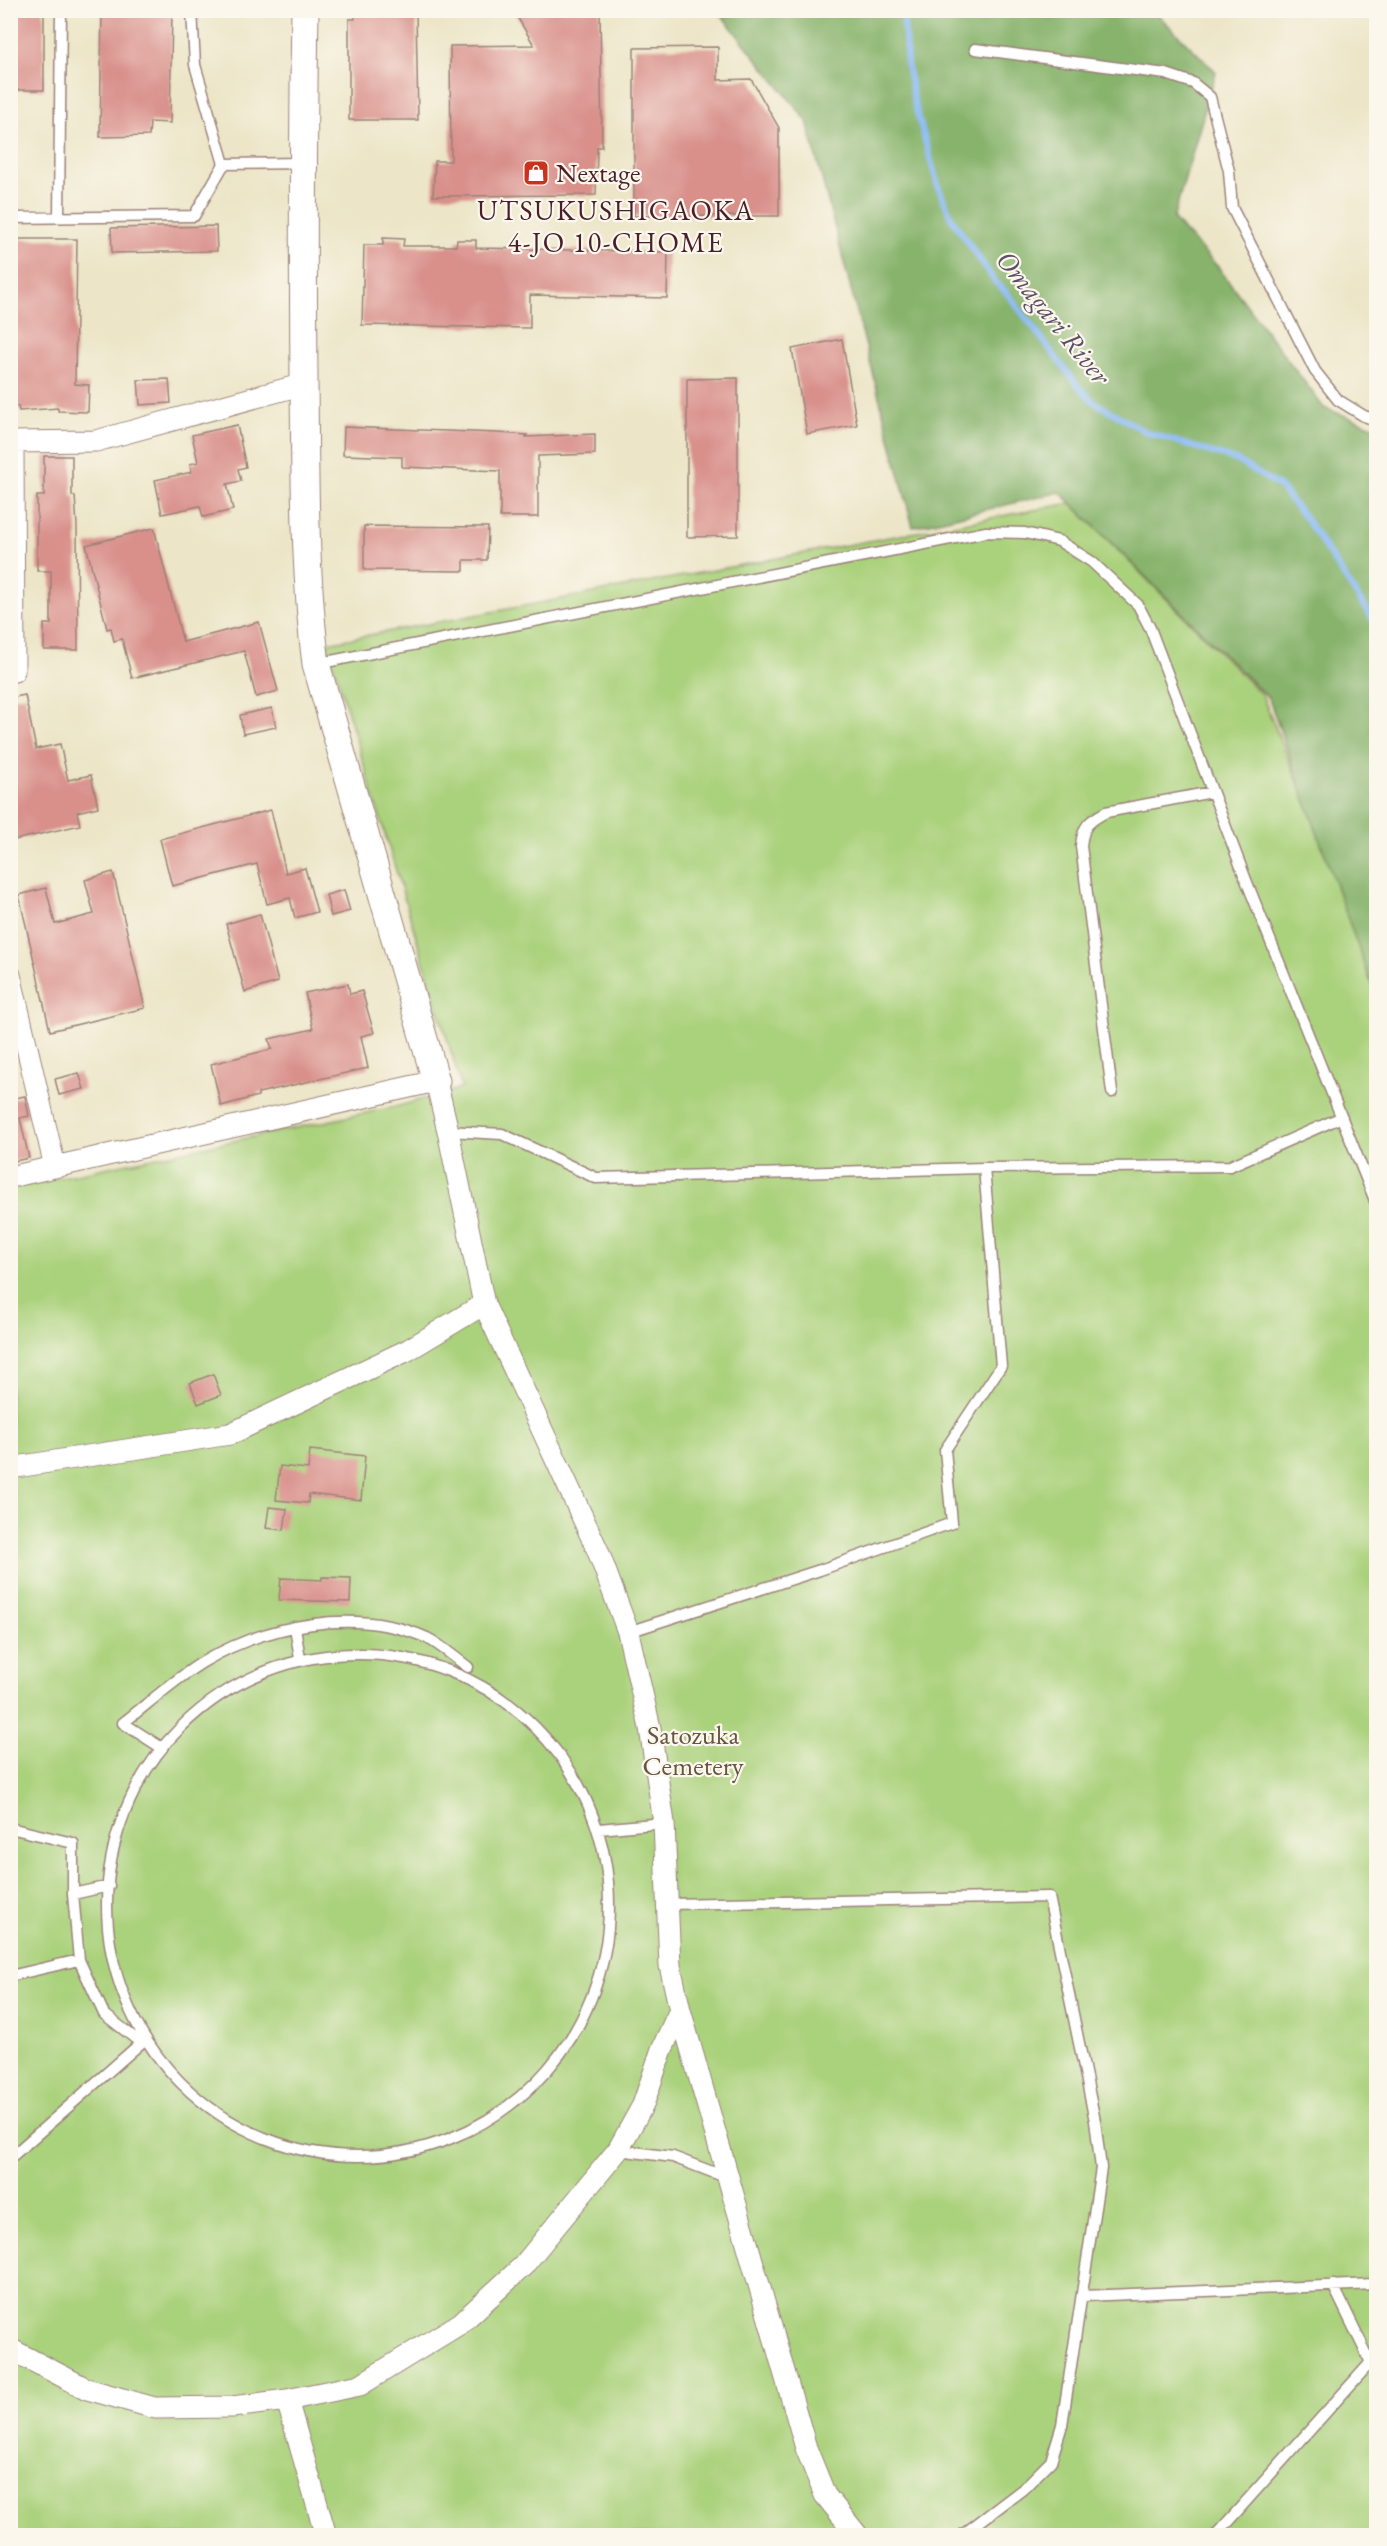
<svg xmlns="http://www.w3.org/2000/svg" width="1387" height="2546" font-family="'EB Garamond',serif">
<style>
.green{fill:#aad17c;stroke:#7a7854;stroke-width:1.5}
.forest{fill:#87b36c;stroke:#68694c;stroke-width:1.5}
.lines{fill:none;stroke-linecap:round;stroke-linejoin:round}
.stream{stroke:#8abaf6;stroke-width:6}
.building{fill:#d9908b}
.service-casing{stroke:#9b8279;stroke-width:13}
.minor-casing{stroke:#9b8279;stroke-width:23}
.tertiary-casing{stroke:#9b8279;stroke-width:29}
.service{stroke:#fff;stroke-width:10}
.minor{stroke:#fff;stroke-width:21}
.tertiary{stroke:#fff;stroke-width:27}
.labels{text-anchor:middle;stroke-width:4.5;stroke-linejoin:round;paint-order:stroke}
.poi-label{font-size:27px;fill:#4a1f2b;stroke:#fbf7ec;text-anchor:start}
.park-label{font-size:27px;fill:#675443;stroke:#fbf7ec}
.neighbourhood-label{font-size:28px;letter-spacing:1.5px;fill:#4a1f2b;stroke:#fbf7ec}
.water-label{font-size:28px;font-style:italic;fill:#5d4e68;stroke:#fbf7ec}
</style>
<rect width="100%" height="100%" fill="#fbf7ec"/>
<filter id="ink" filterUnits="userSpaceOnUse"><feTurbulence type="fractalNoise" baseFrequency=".0167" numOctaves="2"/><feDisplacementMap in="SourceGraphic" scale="12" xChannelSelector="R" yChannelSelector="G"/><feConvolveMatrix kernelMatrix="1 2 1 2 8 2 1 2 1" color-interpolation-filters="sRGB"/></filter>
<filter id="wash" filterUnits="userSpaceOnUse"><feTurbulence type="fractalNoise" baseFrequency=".008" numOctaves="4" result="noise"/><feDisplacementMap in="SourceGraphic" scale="24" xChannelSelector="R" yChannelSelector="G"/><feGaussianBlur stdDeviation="1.35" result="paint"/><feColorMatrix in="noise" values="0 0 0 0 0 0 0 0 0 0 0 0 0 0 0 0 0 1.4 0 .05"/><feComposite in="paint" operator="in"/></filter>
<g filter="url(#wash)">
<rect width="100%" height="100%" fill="#ece5c7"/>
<path class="green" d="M1071,503L1262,695L1350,909L1376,987V2535H11L10,1188L399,1106L462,1088L327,643Z"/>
<path class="forest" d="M718,11H1154L1216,72L1173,219L1218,267L1324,408L1376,427V997L1269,699L1060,492L913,527L807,121Z"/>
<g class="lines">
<path class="stream" d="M903,10L907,63L914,102L939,189L952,219L996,283L1006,292L1078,386L1094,402L1146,432L1236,460L1279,486L1306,519L1376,624"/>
</g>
<g id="blocks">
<path class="building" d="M11,10H44V90H11Z
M102,10H172L170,123L150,122L149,136L100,137Z
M355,10H416L418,120H349V19H355Z
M513,10H600L602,147H597L596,195L433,196L435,161H451L450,46L534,45Z
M718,47V80L751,79L779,128V216H634V48Z
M216,226L217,251L112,253L111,228Z
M383,238L404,239L403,246H456L457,240H476V248L668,252L667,298L530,295V328L362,325L364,245H383Z
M10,239H77L75,384L89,385L88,412L58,411V408L19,411L18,406H10Z
M842,339L857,425L807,434L792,349Z
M738,378V536L687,537V379Z
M169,379L171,403L140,405L138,380Z
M237,425L246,467L238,469L241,481L227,484L233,510L203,517L200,506L162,514L155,480L192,472L190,464L198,462L192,435Z
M344,427L497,433L527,435L526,437L595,434V454L538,456V517H500V471L402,467V457L343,455Z
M44,456H72V496H75L77,526L78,650H44V624H51V571H37V496H44Z
M364,526L488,527L487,560H464V571L364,570Z
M154,528L183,642L259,622L278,691L256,697L244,651L132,678L122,639L114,641L111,628L107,629L86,545Z
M25,695L36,749L60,744L68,780L91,775L98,807L77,812L80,825L10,841V698Z
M272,708L276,727L243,734L240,715Z
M271,810L286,873L305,868L317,912L295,918L290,898L267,904L257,864L172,886L160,839Z
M113,872L145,1008L50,1031L19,895L46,888L55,924L94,914L85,880Z
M344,890L350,911L331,916L326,895Z
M260,914L278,982L245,992L226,924Z
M348,984L350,994L362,991L374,1033L361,1036L368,1068L258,1093V1096L221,1106L211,1064L272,1049L269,1039L313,1029L305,993Z
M79,1073L84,1089L59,1095L55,1079Z
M25,1096L29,1116L20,1118L29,1158L10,1162V1099Z
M213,1374L221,1395L198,1404L190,1383Z
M310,1450L365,1456L361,1500L309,1494L308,1503L276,1500L280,1466L308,1469Z
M269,1507L287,1509L284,1530L266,1528Z
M322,1577L351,1578L350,1602L279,1600L281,1578L322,1580Z"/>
</g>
</g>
<g filter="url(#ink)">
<use href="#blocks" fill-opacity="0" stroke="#9b8279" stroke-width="1.5"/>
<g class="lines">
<g class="service-casing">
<path id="service" d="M192,10L195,65L224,164
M975,49L1166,74L1193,83L1210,97L1229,171L1232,208L1315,371L1338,400L1364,416L1376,420
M59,217L61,10
M10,218L194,216L224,164L302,163
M316,664L986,532L1025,533L1059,541L1092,562L1138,605L1150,628L1246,880L1376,1203
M1112,1092L1081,846C1083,825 1089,821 1106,812L1212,792
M448,1131L502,1134L596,1178L984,1168L1001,1366L945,1450L952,1523L820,1570L628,1632
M984,1168L1230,1166L1342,1117
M295,1627L300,1659
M107 1905a251 251 0 1 1 502 0a251 251 0 1 1-502 0Z
M162,1748L123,1723C149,1703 175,1679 203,1662C267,1624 356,1607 427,1638C441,1645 455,1658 468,1667
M10,1828L73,1843V1894L109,1886
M599,1829L664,1823
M668,1904L1049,1897L1095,2121L1101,2168L1062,2425L1051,2461L1023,2489L961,2536
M10,1976L79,1960
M618,2150L673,2157L728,2178
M10,2158L141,2043L104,2014L79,1960L73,1894
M1333,2285L1376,2373
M1083,2296L1376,2284
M1215,2536L1371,2362"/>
</g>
<g class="minor-casing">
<path id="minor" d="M10,442L96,441L304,384
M10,671H14L13,442
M10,975L55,1167
M10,1177L436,1081L448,1131L484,1304L598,1551L628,1632L650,1728L664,1823L670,1966L680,2010L806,2448L825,2495L858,2536
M10,1468L230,1434L408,1350L484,1304
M10,2349L87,2389L155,2408L232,2407L287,2400L360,2385L461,2323L523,2266L618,2150L643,2105L662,2049L680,2010
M287,2400L326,2536"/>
</g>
<g class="tertiary-casing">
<path id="tertiary" d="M305,10C303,133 303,256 304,379C305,474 304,569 316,664L436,1081"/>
</g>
<use href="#service" class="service"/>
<use href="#minor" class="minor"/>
<use href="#tertiary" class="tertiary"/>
</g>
</g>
<defs>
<g id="shop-square" transform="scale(1.35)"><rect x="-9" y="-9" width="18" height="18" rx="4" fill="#c8321e" stroke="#fbf7ec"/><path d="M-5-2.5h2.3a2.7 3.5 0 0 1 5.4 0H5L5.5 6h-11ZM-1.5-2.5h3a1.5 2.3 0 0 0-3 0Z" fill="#fff"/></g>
</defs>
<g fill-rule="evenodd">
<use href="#shop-square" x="536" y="173"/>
</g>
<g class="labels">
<g class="poi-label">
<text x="556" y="182">Nextage</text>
</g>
<g class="park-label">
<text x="693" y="1744">Satozuka<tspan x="693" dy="31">Cemetery</tspan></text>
</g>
<g class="neighbourhood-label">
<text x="616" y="220">UTSUKUSHIGAOKA<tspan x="616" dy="32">4-JO 10-CHOME</tspan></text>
</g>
<g class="water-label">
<text transform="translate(1054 317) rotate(51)" y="10">Omagari River</text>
</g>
</g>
<rect width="1387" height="2546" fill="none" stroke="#fbf7ec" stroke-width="36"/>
</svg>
